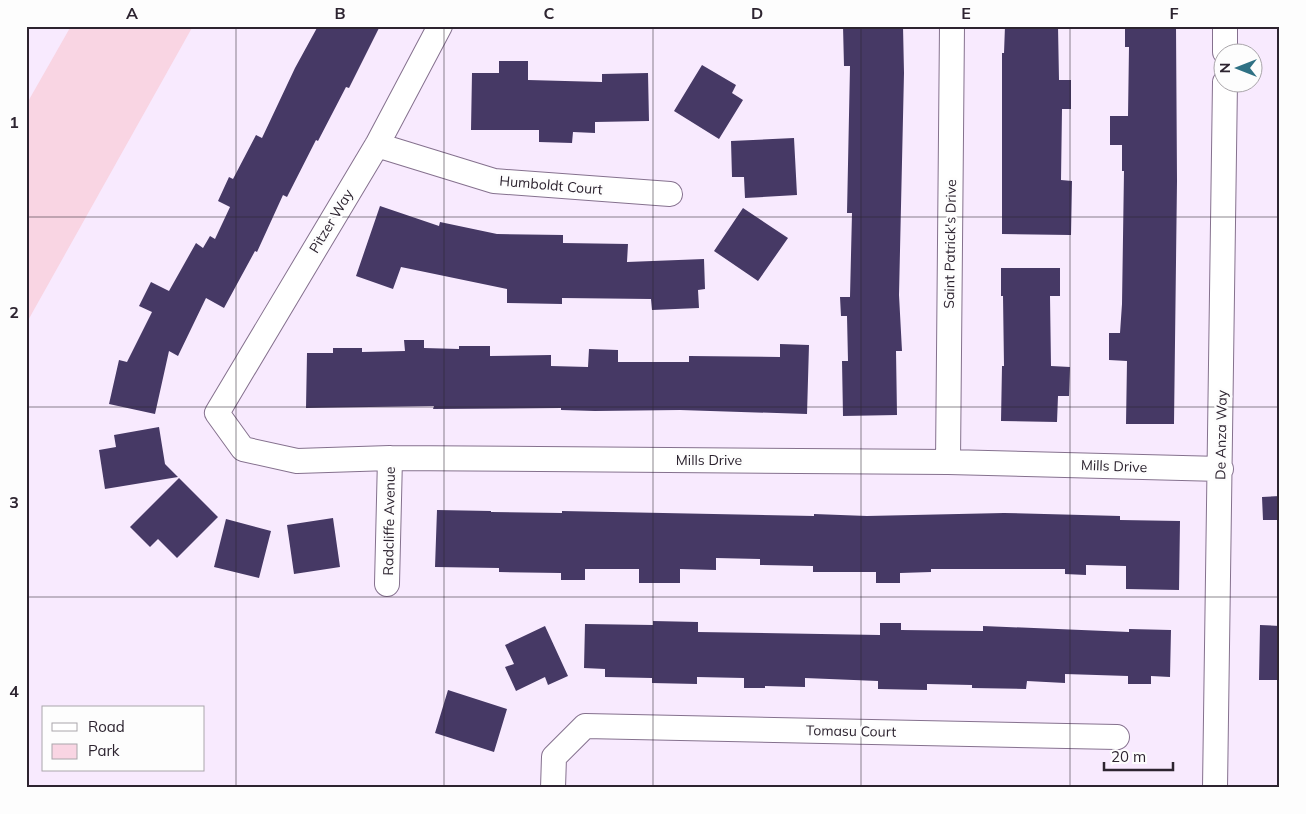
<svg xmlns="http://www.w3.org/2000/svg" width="1306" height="814" font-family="Mulish,sans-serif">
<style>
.green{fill:#f9d5e3}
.building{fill:#463965}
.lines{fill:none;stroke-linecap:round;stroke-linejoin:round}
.minor-casing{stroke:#85718e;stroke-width:26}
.minor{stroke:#fff;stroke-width:24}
.grid{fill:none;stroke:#2d2430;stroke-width:1;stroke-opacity:0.55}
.labels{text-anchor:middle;stroke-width:5;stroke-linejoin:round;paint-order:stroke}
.street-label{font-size:14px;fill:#2d2430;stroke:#fdfdfd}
.neatline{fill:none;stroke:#2d2430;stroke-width:2}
.grid-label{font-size:16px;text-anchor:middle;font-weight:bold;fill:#2d2430}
</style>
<rect width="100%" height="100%" fill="#f8eafe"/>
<path class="green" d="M71,26H193L26,324V105Z"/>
<path class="building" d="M318,26H380L349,88L346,87L318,141L316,140L287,197L283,195L257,252L255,251L224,308L206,298L178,356L169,351L155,414L109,404L119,360L127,362L152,312L139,306L151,282L169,291L196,243L203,248L210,236L215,239L230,207L218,201L229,177L233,179L256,135L262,138L295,68Z
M843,26H903L904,73L899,295L902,351H896L897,415L843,416L842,361H848L847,316H841L840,297H850L852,213H847L850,66H844Z
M1005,26H1058L1059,80H1071V109H1062L1061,180L1072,181L1071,235L1002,234V53H1004Z
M1125,26H1176L1177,181L1174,424H1126L1127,361L1109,360V333H1120L1122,304L1124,171H1122V145H1110V116H1128L1129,47H1125Z
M499,61H528V80L602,82V74L648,73L649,121L595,122V133L573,132L572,143L539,142V130H471L472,73H499Z
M702,65L736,85L732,93L743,100L719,139L674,111Z
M794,138L797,195L745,198L744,177H732L731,141Z
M380,206L439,226L440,222L497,234L563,235V243L628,244L627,262L704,259L705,289L698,290L699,308L652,310L651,299L562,298V304L507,303V289L401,267L393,289L356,276Z
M743,208L788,238L758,281L714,251Z
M1001,268H1060V296H1050L1051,366L1070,367L1069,396H1058L1057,422L1001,421L1002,366H1004L1003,296H1001Z
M404,340H424V348L459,349V346H490V356L551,355V366L588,367L589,349L618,350V362H689V356L780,357V344L809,345L807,414L680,410L595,411L561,410V408L433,409L434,406L306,408L307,353H333V348H362V352L405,351Z
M159,427L165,464L178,477L105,489L99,450L116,447L114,435Z
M179,478L218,517L177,558L158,539L150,547L130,527Z
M1280,496V520H1263L1262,497Z
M437,510L491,511V512L562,513V511L814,516V514L867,516L1004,513L1120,516V520L1180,521L1179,590L1126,589V566L1086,565V575L1065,574V569H931V572L900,573V583H876V572H813V566L760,565V559L716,558V570L680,569V583H639V569H585V580H561V573L499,572V568L435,567Z
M333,518L340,567L294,574L287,525Z
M226,519L271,531L259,578L214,567Z
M653,621L698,622V632L880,635V623H901V630L983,631V626L1129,632V629L1171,630L1170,677L1151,676V684H1128V676L1065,674V683L1027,681L1026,689L972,688V685L927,684V690L878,689V681L805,678V687L765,686V688H744V678L697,677V684L652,683V678L605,677V669L584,668L585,624L653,625Z
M1260,625L1280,626V680H1259Z
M545,626L568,676L548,685L545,677L516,691L505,667L514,664L505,645Z
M448,690L507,709L494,752L435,733Z"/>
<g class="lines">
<g class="minor-casing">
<path id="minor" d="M440,26L377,145L217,413L243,449L297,461L390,458L948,462L1221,469
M1225,52V26
M377,145L494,181L670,194
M948,462L952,26
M387,584L390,458
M553,788L554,757L585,726L1117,737
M1215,788L1225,82"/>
</g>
<use href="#minor" class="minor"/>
</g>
<path class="grid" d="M236,26V788M444,26V788M653,26V788M861,26V788M1070,26V788M26,217H1280M26,407H1280M26,597H1280"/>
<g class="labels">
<g class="street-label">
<text transform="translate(551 185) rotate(5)" y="5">Humboldt Court</text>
<text transform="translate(331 221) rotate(-59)" y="5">Pitzer Way</text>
<text transform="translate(950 244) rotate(-89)" y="5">Saint Patrick's Drive</text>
<text transform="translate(1221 435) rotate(-89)" y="5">De Anza Way</text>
<text x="709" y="465">Mills Drive</text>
<text transform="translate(1114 466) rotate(2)" y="5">Mills Drive</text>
<text transform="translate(389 521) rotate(-89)" y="5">Radcliffe Avenue</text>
<text transform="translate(851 731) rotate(1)" y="5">Tomasu Court</text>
</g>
</g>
<rect width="1306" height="814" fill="none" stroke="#fdfdfd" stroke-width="55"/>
<rect x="42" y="706" width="162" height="65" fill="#fdfdfd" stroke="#aaa6ab"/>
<rect x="52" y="723" width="25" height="8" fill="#ffffff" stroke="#aaa6ab"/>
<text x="88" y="732" font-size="15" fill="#2d2430">Road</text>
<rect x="52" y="744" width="25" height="15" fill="#f9d5e3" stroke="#aaa6ab"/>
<text x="88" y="756" font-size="15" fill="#2d2430">Park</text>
<g transform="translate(1238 68) rotate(270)"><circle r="24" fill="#fdfdfd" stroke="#aaa6ab"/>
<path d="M0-4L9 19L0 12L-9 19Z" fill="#2f7184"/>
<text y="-8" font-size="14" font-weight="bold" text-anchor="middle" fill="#2d2430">N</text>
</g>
<path d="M1104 762v8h69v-8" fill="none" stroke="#2d2430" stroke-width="2.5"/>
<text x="1111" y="762" font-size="15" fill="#2d2430" stroke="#fdfdfd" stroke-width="4" paint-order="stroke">20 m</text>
<rect x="28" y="28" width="1250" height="758" class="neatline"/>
<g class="grid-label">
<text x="132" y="19">A</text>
<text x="340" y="19">B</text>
<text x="549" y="19">C</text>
<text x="757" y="19">D</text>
<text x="966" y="19">E</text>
<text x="1174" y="19">F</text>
<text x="14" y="128">1</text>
<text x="14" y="318">2</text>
<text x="14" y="508">3</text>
<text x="14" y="697">4</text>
</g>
</svg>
